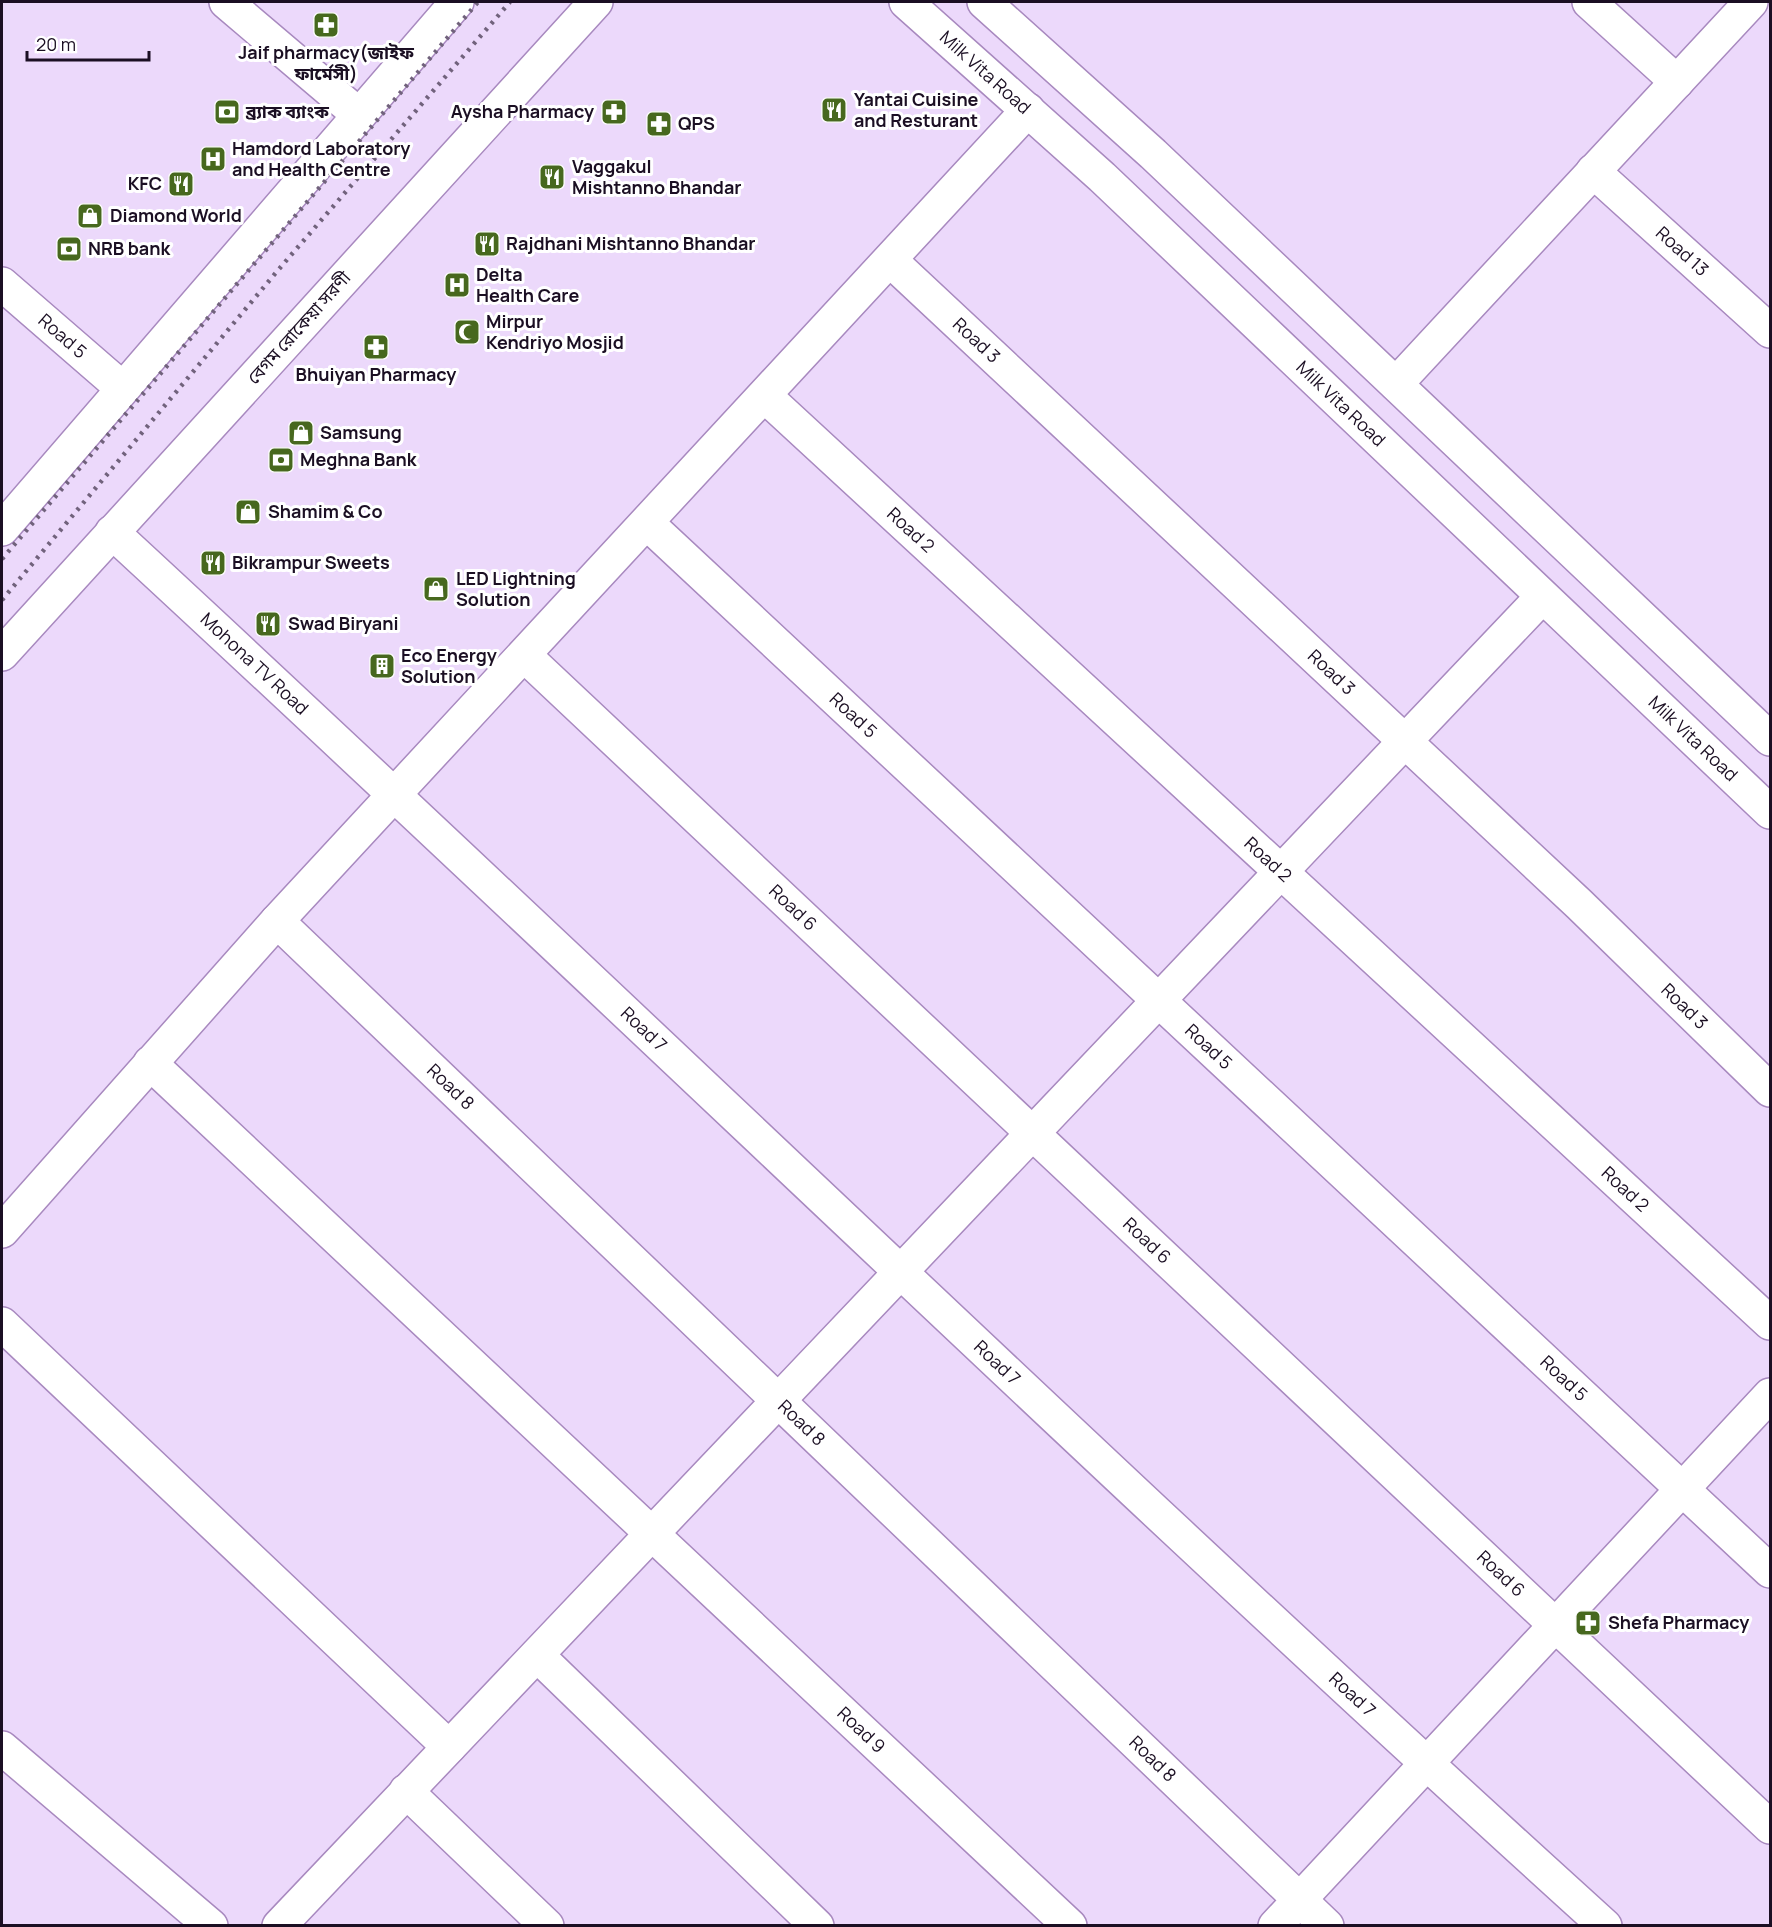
<svg xmlns="http://www.w3.org/2000/svg" width="1772" height="1927" font-family="Manrope,'Noto Sans Bengali',sans-serif">
<style>
.lines{fill:none;stroke-linecap:round;stroke-linejoin:round}
.minor-casing{stroke:#a889bf;stroke-width:36}
.tertiary-casing{stroke:#a889bf;stroke-width:36}
.primary-casing{stroke:#a889bf;stroke-width:36}
.minor{stroke:#fff;stroke-width:33}
.tertiary{stroke:#fff;stroke-width:33}
.primary{stroke:#fff;stroke-width:33}
.rail{stroke:#71627c;stroke-width:4.5;stroke-dasharray:3 6;stroke-linecap:butt}
.labels{text-anchor:middle;stroke-width:6;stroke-linejoin:round;paint-order:stroke}
.poi-label{font-size:18px;font-weight:bold;fill:#1b0f23;stroke:#fff;text-anchor:start}
.street-label{font-size:18px;fill:#1b0f23;stroke:#fff}
</style>
<rect width="100%" height="100%" fill="#ecd9fb"/>
<g class="lines">
<g class="minor-casing">
<g id="minor">
<path d="M1589,2L1677,82"/>
<path id="s1" d="M1593,171L1770,331"/>
<path id="s2" d="M890,260L1579,904L1770,1090"/>
<path id="s3" d="M2,284L122,388"/>
<path d="M1396,384L1751,2"/>
<path id="s4" d="M765,396L1770,1323"/>
<path id="s5" d="M647,523L1770,1571"/>
<path id="s6" d="M112,532C613,994 1100,1469 1605,1926"/>
<path id="s7" d="M524,655L1770,1827"/>
<path id="s8" d="M277,921L1327,1926"/>
<path id="s9" d="M150,1063L1070,1926"/>
<path d="M2,1231L277,921L1028,110"/>
<path d="M2,1324L449,1747"/>
<path d="M537,1655L817,1926"/>
<path d="M2,1748L211,1926"/>
<path d="M406,1791L547,1926"/>
<path d="M279,1926L1542,597"/>
<path d="M1275,1926L1770,1395"/>
</g>
</g>
<g class="tertiary-casing">
<g id="tertiary">
<path d="M226,2L359,115"/>
<path id="s10" d="M906,2L1102,177L1770,812"/>
<path d="M984,2L1153,154L1770,739"/>
</g>
</g>
<g class="primary-casing">
<path id="primary" d="M2,529L457,2
M2,654L596,2"/>
</g>
<use href="#minor" class="minor"/>
<use href="#tertiary" class="tertiary"/>
<use href="#primary" class="primary"/>
<path class="rail" d="M2,559L478,2
M2,600L279,269L510,2"/>
</g>
<defs>
<g id="pharmacy-square" transform="scale(1.35)"><rect x="-9" y="-9" width="18" height="18" rx="4" fill="#47681e" stroke="#fff"/><path d="M-2-6h4v4h4v4h-4v4h-4v-4h-4v-4h4Z" fill="#fff"/></g>
<g id="restaurant-square" transform="scale(1.35)"><rect x="-9" y="-9" width="18" height="18" rx="4" fill="#47681e" stroke="#fff"/><path d="M-5-6h1v4h1v-4h1v4h1v-4h1v5L-1.5 .5V6h-2V.5L-5-1ZM5-6V6H3V1.5H1.5Q1.5-4 5-6Z" fill="#fff"/></g>
<g id="bank-square" transform="scale(1.35)"><rect x="-9" y="-9" width="18" height="18" rx="4" fill="#47681e" stroke="#fff"/><path d="M-6-4H6V4H-6ZM0-2.3a2.3 2.3 0 1 0 0 4.6a2.3 2.3 0 1 0 0-4.6Z" fill="#fff"/></g>
<g id="hospital-square" transform="scale(1.35)"><rect x="-9" y="-9" width="18" height="18" rx="4" fill="#47681e" stroke="#fff"/><path d="M-5-5h3v3.5h4V-5h3V5h-3V1.5h-4V5h-3Z" fill="#fff"/></g>
<g id="shop-square" transform="scale(1.35)"><rect x="-9" y="-9" width="18" height="18" rx="4" fill="#47681e" stroke="#fff"/><path d="M-5-2.5h2.3a2.7 3.5 0 0 1 5.4 0H5L5.5 6h-11ZM-1.5-2.5h3a1.5 2.3 0 0 0-3 0Z" fill="#fff"/></g>
<g id="mosque-square" transform="scale(1.35)"><rect x="-9" y="-9" width="18" height="18" rx="4" fill="#47681e" stroke="#fff"/><path d="M3.5-4.9A6 6 0 1 0 3.5 4.9A5 5 0 1 1 3.5-4.9Z" fill="#fff"/></g>
<g id="building-square" transform="scale(1.35)"><rect x="-9" y="-9" width="18" height="18" rx="4" fill="#47681e" stroke="#fff"/><path d="M-4-6H4V6H1V3H-1V6H-4ZM-2.5-4.3h1.7v1.8h-1.7ZM.8-4.3h1.7v1.8H.8ZM-2.5-1h1.7V.8h-1.7ZM.8-1h1.7V.8H.8Z" fill="#fff"/></g>
</defs>
<g fill-rule="evenodd">
<use href="#pharmacy-square" x="326" y="25"/>
<use href="#restaurant-square" x="834" y="110"/>
<use href="#bank-square" x="227" y="112"/>
<use href="#pharmacy-square" x="614" y="112"/>
<use href="#pharmacy-square" x="659" y="124"/>
<use href="#hospital-square" x="213" y="159"/>
<use href="#restaurant-square" x="552" y="177"/>
<use href="#restaurant-square" x="181" y="184"/>
<use href="#shop-square" x="90" y="216"/>
<use href="#restaurant-square" x="487" y="244"/>
<use href="#bank-square" x="69" y="249"/>
<use href="#hospital-square" x="457" y="285"/>
<use href="#mosque-square" x="467" y="332"/>
<use href="#pharmacy-square" x="376" y="347"/>
<use href="#shop-square" x="301" y="433"/>
<use href="#bank-square" x="281" y="460"/>
<use href="#shop-square" x="248" y="512"/>
<use href="#restaurant-square" x="213" y="563"/>
<use href="#shop-square" x="436" y="589"/>
<use href="#restaurant-square" x="268" y="624"/>
<use href="#building-square" x="382" y="666"/>
<use href="#pharmacy-square" x="1588" y="1623"/>
</g>
<g class="labels">
<g class="poi-label">
<text x="326" y="59" text-anchor="middle">Jaif pharmacy(জাইফ<tspan x="326" dy="21">ফার্মেসী)</tspan></text>
<text x="854" y="106">Yantai Cuisine<tspan x="854" dy="21">and Resturant</tspan></text>
<text x="246" y="118">ব্র্যাক ব্যাংক</text>
<text x="594" y="118" text-anchor="end">Aysha Pharmacy</text>
<text x="678" y="130">QPS</text>
<text x="232" y="155">Hamdord Laboratory<tspan x="232" dy="21">and Health Centre</tspan></text>
<text x="572" y="173">Vaggakul<tspan x="572" dy="21">Mishtanno Bhandar</tspan></text>
<text x="162" y="190" text-anchor="end">KFC</text>
<text x="110" y="222">Diamond World</text>
<text x="506" y="250">Rajdhani Mishtanno Bhandar</text>
<text x="88" y="255">NRB bank</text>
<text x="476" y="281">Delta<tspan x="476" dy="21">Health Care</tspan></text>
<text x="486" y="328">Mirpur<tspan x="486" dy="21">Kendriyo Mosjid</tspan></text>
<text x="376" y="381" text-anchor="middle">Bhuiyan Pharmacy</text>
<text x="320" y="439">Samsung</text>
<text x="300" y="466">Meghna Bank</text>
<text x="268" y="518">Shamim &amp; Co</text>
<text x="232" y="569">Bikrampur Sweets</text>
<text x="456" y="585">LED Lightning<tspan x="456" dy="21">Solution</tspan></text>
<text x="288" y="630">Swad Biryani</text>
<text x="401" y="662">Eco Energy<tspan x="401" dy="21">Solution</tspan></text>
<text x="1608" y="1629">Shefa Pharmacy</text>
</g>
<g class="street-label">
<text dy="6" stroke="none"><textPath href="#s10" startOffset="106">Milk Vita Road</textPath></text>
<text dy="6" stroke="none"><textPath href="#s1" startOffset="120">Road 13</textPath></text>
<text transform="translate(299 328) rotate(-48)" y="6">বেগম রোকেয়া সরণী</text>
<text dy="6" stroke="none"><textPath href="#s3" startOffset="80">Road 5</textPath></text>
<text dy="6" stroke="none"><textPath href="#s2" startOffset="118">Road 3</textPath></text>
<text dy="6" stroke="none"><textPath href="#s10" startOffset="592">Milk Vita Road</textPath></text>
<text dy="6" stroke="none"><textPath href="#s4" startOffset="198">Road 2</textPath></text>
<text dy="6" stroke="none"><textPath href="#s6" startOffset="194">Mohona TV Road</textPath></text>
<text dy="6" stroke="none"><textPath href="#s2" startOffset="604">Road 3</textPath></text>
<text dy="6" stroke="none"><textPath href="#s5" startOffset="282">Road 5</textPath></text>
<text dy="6" stroke="none"><textPath href="#s10" startOffset="1078">Milk Vita Road</textPath></text>
<text dy="6" stroke="none"><textPath href="#s4" startOffset="684">Road 2</textPath></text>
<text dy="6" stroke="none"><textPath href="#s7" startOffset="369">Road 6</textPath></text>
<text dy="6" stroke="none"><textPath href="#s2" startOffset="1090">Road 3</textPath></text>
<text dy="6" stroke="none"><textPath href="#s6" startOffset="728">Road 7</textPath></text>
<text dy="6" stroke="none"><textPath href="#s5" startOffset="768">Road 5</textPath></text>
<text dy="6" stroke="none"><textPath href="#s8" startOffset="240">Road 8</textPath></text>
<text dy="6" stroke="none"><textPath href="#s4" startOffset="1170">Road 2</textPath></text>
<text dy="6" stroke="none"><textPath href="#s7" startOffset="855">Road 6</textPath></text>
<text dy="6" stroke="none"><textPath href="#s6" startOffset="1214">Road 7</textPath></text>
<text dy="6" stroke="none"><textPath href="#s5" startOffset="1254">Road 5</textPath></text>
<text dy="6" stroke="none"><textPath href="#s8" startOffset="726">Road 8</textPath></text>
<text dy="6" stroke="none"><textPath href="#s7" startOffset="1341">Road 6</textPath></text>
<text dy="6" stroke="none"><textPath href="#s6" startOffset="1700">Road 7</textPath></text>
<text dy="6" stroke="none"><textPath href="#s9" startOffset="975">Road 9</textPath></text>
<text dy="6" stroke="none"><textPath href="#s8" startOffset="1212">Road 8</textPath></text>
</g>
</g>
<rect width="1772" height="1927" fill="none" stroke="#1b0f23" stroke-width="6"/>
<path d="M27 51v9h122v-9" fill="none" stroke="#1b0f23" stroke-width="3"/>
<text x="36" y="51" font-size="18" fill="#1b0f23" stroke="#ffffff" stroke-width="4.5" paint-order="stroke">20 m</text>
</svg>
